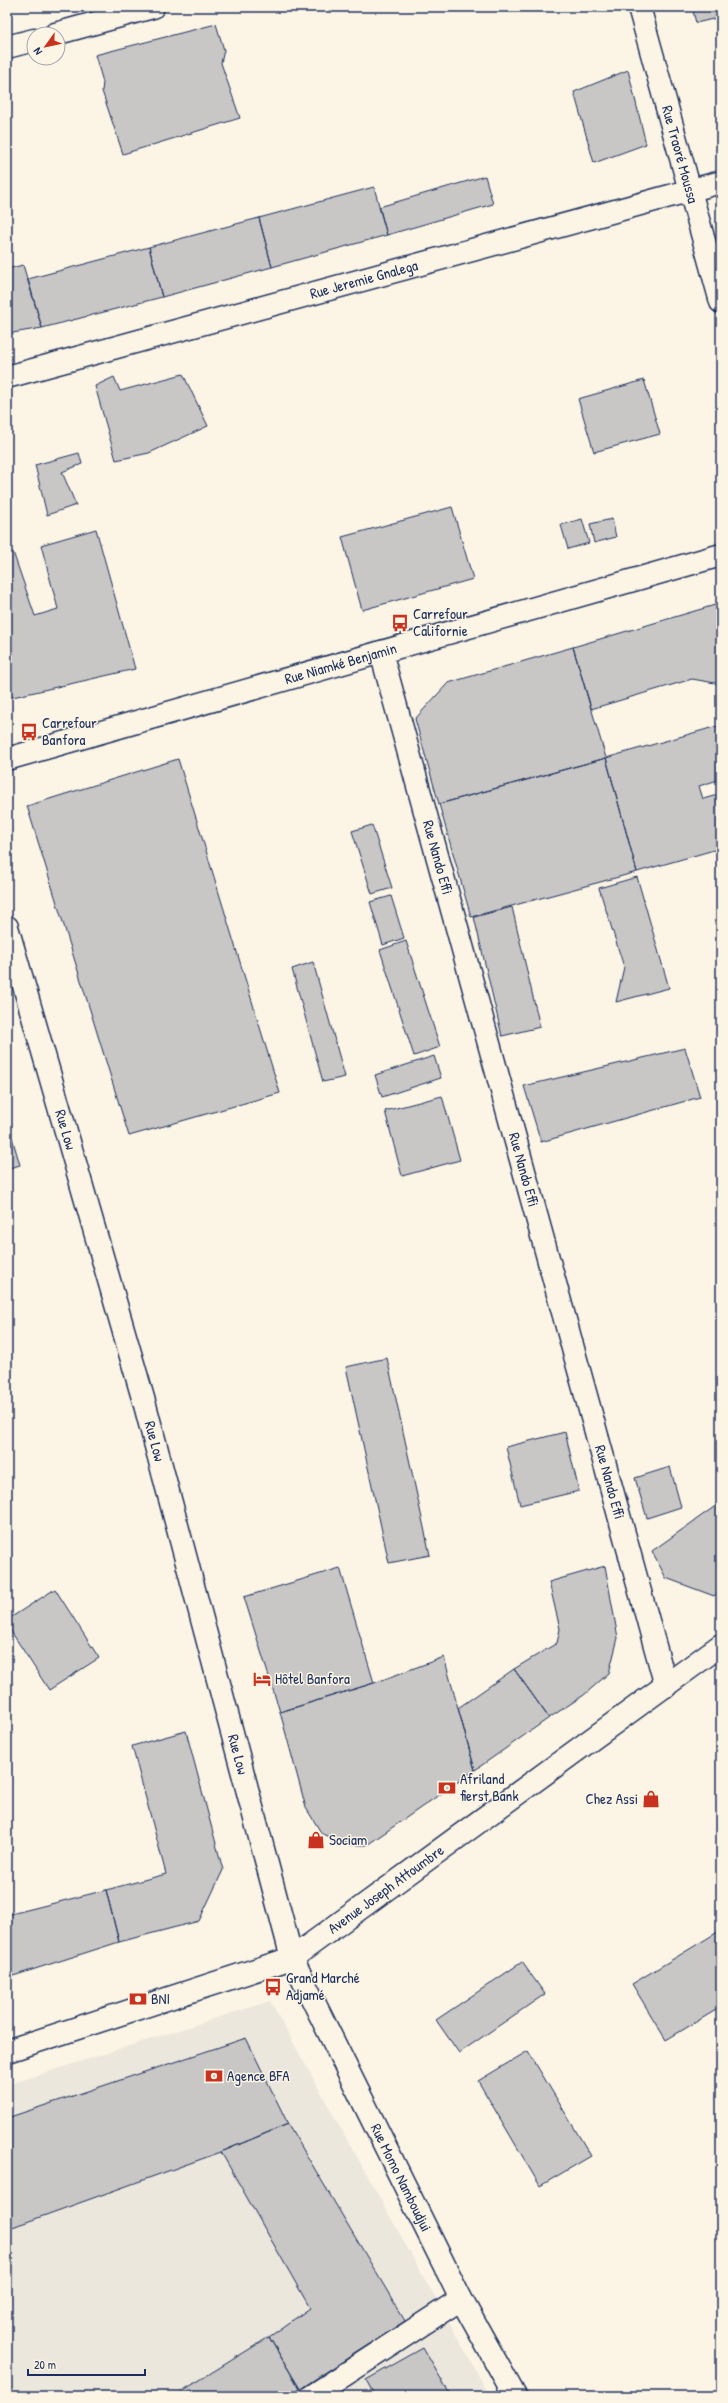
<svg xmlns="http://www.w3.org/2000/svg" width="728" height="2403" font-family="'Patrick Hand',sans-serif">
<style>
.built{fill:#ece7dc}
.building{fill:#c8c7c6;stroke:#1b2f5e}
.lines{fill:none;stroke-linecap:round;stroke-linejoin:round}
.street-casing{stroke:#1b2f5e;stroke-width:25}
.secondary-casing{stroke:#1b2f5e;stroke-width:25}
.street{stroke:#fcf5e5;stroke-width:22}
.secondary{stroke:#fcf5e5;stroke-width:22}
.labels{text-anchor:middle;stroke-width:3;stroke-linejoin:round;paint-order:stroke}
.street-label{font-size:15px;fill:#1b2f5e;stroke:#fcf5e5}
.poi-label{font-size:15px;fill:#1b2f5e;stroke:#fcf5e5;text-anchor:start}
</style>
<rect width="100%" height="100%" fill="#fcf5e5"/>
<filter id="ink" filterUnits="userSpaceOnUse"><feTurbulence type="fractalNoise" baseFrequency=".025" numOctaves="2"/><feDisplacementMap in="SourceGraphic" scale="8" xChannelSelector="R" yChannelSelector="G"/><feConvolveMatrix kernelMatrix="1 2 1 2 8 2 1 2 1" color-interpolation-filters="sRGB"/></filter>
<g filter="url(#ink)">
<path class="built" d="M270,2001L490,2396H7V2085Z"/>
<path class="building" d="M692,7H721V17L696,23Z
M216,24L224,50L221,63L240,118L123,154L102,91L103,82L95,55Z
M628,70L646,144L594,163L574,92Z
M485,176L493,204L387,235L379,207Z
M374,187L387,235L272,267L259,218Z
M259,218L272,267L162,297L149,247Z
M149,247L162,297L42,328L28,279Z
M23,265L42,328L7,334V269Z
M183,374L208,426L149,453L116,460L95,386L114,377L120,391Z
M644,380L660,434L594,452L578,399Z
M79,453L82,464L62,472L76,505L47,515L35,465Z
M452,507L473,579L362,610L342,537Z
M582,519L589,543L568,549L561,525Z
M612,519L616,537L594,543L590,524Z
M96,529L135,669L13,697L7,695V554L13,552L35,616L58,609L41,545Z
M715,605L721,607V684L692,679L591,709L573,647Z
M573,647L606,758L439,804L415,719L448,683Z
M721,725V779L699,786L703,799L721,794V848L637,872L606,758Z
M606,758L637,872L471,917L439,804Z
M178,759L280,1093L129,1136L27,806Z
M372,825L392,888L372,894L352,831Z
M637,877L669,988L616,1002L624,967L599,888Z
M391,896L404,938L383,945L370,902Z
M512,907L540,1027L502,1036L474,917Z
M406,941L440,1047L414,1056L380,950Z
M313,962L345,1077L323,1082L292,969Z
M685,1048L700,1097L541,1142L524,1086Z
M434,1056L441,1078L382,1097L375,1075Z
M442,1096L460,1160L402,1176L385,1111Z
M7,1120L20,1165L7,1169Z
M387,1358L430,1555L389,1563L346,1367Z
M565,1432L579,1491L520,1505L506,1447Z
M670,1467L681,1507L647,1518L635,1478Z
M721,1502V1590L714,1596L666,1578L652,1551Z
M605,1566L618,1638L609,1673L584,1695L549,1718L514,1669L557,1643L560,1629L549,1582Z
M340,1568L374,1683L280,1712L244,1597Z
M55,1589L99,1658L49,1690L7,1625V1620Z
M444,1657L475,1770L367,1845H350L322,1834L306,1808L280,1712L374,1683Z
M514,1669L549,1718L475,1770L458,1708Z
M186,1731L223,1870L199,1921L119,1942L106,1890L166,1874L132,1746Z
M106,1890L119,1942L7,1978V1915Z
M721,1930V2007L666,2040L632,1984Z
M522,1962L545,1994L459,2053L436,2020Z
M246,2038L288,2124L221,2152L7,2229V2118Z
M528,2051L591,2156L540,2186L478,2081Z
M288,2124L405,2321L300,2389L269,2337L310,2308L221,2152Z
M269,2337L300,2389L289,2396H174Z
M423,2348L451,2396H375L366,2380Z"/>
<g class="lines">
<g class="street-casing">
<g id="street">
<path id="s1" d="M639,7L721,302"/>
<path d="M55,34L153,7"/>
<path d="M7,47L34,40"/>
<path id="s2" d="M7,377L721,182"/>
<path id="s3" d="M381,652L666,1686"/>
<path id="s4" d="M7,759L721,555"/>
<path id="s5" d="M7,927L145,1405L292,1958L461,2299L515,2396"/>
<path d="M312,2396L461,2299"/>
</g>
</g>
<g class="secondary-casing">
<g id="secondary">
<path id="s6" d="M7,2051L292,1958L721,1645"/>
</g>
</g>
<use href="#street" class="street"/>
<use href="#secondary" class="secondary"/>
</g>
</g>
<defs>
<g id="bus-bare" transform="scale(1.38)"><path d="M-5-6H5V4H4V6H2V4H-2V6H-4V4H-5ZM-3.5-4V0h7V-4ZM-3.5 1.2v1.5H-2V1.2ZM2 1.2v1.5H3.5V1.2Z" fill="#c8321e" stroke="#fcf5e5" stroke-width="2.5" paint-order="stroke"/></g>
<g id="hotel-bare" transform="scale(1.38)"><path d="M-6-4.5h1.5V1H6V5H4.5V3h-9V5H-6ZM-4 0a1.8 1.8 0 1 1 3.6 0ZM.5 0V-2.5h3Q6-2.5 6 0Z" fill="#c8321e" stroke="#fcf5e5" stroke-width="2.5" paint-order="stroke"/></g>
<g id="bank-bare" transform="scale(1.38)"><path d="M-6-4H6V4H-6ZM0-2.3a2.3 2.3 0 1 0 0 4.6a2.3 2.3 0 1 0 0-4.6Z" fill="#c8321e" stroke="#fcf5e5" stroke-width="2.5" paint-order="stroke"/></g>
<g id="shop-bare" transform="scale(1.38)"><path d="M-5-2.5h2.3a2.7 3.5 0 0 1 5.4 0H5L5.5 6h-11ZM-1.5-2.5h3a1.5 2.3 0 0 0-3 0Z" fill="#c8321e" stroke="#fcf5e5" stroke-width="2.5" paint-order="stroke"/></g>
</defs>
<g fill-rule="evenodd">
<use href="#bus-bare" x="400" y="623"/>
<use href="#bus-bare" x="29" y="732"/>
<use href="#hotel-bare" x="262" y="1679"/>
<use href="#bank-bare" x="447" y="1788"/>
<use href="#shop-bare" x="651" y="1799"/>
<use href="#shop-bare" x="316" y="1840"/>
<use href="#bus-bare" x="273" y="1987"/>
<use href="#bank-bare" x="138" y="1999"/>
<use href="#bank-bare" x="214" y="2076"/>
</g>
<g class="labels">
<g class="street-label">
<text dy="5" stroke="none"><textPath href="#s1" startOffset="153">Rue Traoré Moussa</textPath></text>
<text dy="5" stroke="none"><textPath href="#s2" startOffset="370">Rue Jeremie Gnalega</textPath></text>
<text dy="5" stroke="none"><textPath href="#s4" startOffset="347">Rue Niamké Benjamin</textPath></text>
<text dy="5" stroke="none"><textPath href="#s3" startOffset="213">Rue Nando Effi</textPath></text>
<text dy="5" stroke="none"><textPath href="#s5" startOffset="211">Rue Low</textPath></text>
<text dy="5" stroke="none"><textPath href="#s3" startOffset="537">Rue Nando Effi</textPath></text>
<text dy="5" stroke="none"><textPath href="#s5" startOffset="535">Rue Low</textPath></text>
<text dy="5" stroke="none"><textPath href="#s3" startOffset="861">Rue Nando Effi</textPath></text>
<text dy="5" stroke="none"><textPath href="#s5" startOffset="859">Rue Low</textPath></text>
<text dy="5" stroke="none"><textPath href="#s6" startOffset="416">Avenue Joseph Attoumbre</textPath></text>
<text dy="5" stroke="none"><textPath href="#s5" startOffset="1315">Rue Momo Namboudjui</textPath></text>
</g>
<g class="poi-label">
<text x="413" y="619">Carrefour<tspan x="413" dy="17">Californie</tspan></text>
<text x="42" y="728">Carrefour<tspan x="42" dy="17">Banfora</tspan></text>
<text x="275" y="1684">Hôtel Banfora</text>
<text x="460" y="1784">Afriland<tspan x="460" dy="17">fierst Bank</tspan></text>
<text x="638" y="1804" text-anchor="end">Chez Assi</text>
<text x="329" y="1845">Sociam</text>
<text x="286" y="1983">Grand Marché<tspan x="286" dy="17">Adjamé</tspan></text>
<text x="151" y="2004">BNI</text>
<text x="227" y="2081">Agence BFA</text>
</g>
</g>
<rect width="728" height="2403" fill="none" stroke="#fcf5e5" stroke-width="24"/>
<rect x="12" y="12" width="704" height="2379" fill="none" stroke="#1b2f5e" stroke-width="1.5" filter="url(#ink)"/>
<g transform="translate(46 46) rotate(237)"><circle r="19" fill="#fcf5e5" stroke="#a2a6af"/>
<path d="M0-3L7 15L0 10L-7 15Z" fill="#c8321e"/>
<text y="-6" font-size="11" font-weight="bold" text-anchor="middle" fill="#1b2f5e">N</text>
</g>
<path d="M28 2369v6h117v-6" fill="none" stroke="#1b2f5e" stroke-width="2"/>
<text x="34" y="2369" font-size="12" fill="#1b2f5e" stroke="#fcf5e5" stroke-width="3" paint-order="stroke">20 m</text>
</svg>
